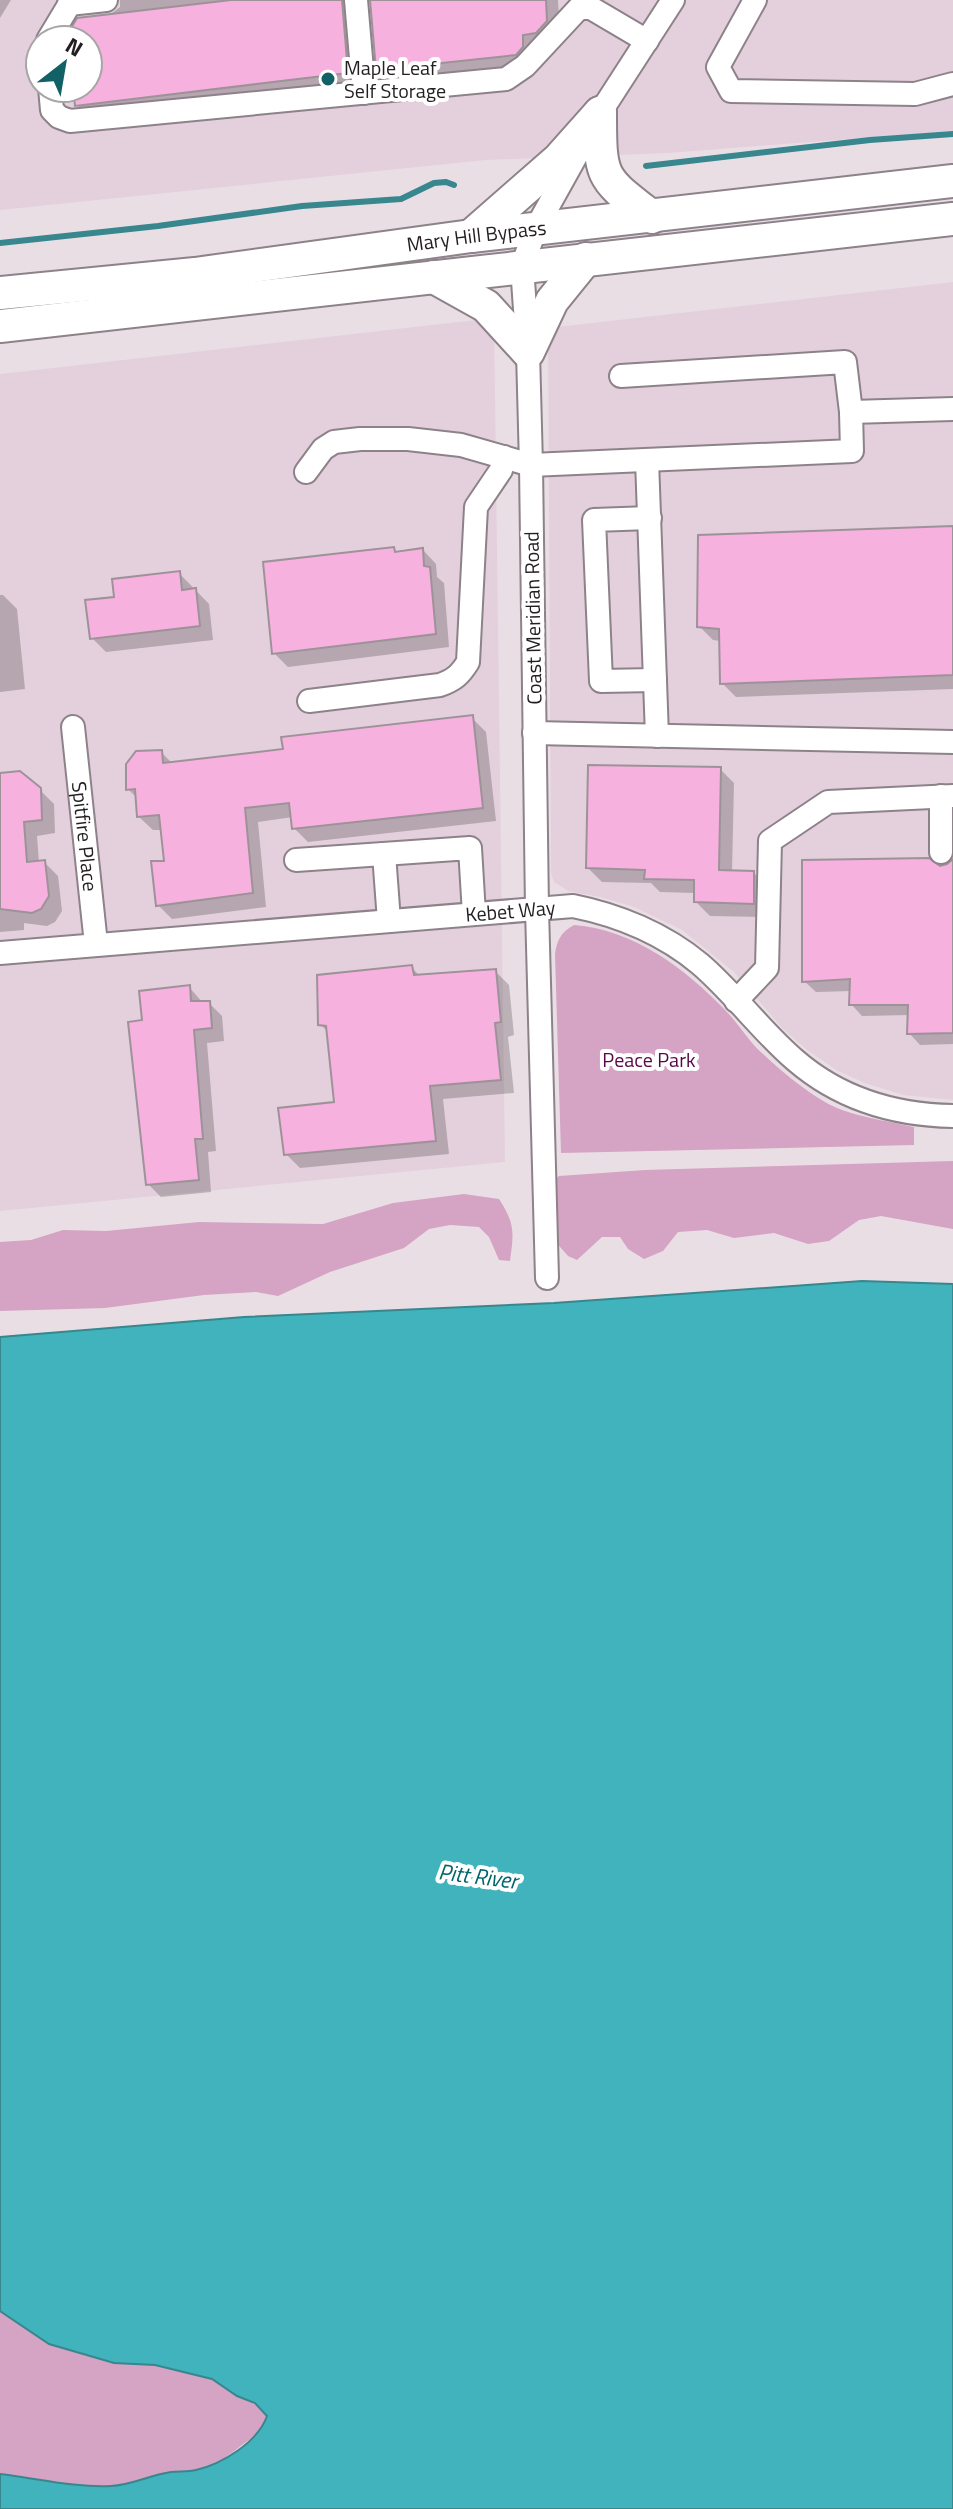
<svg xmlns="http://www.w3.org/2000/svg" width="953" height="2509" font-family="'Titillium Web',sans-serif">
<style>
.built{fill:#e3d0dc;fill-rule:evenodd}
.green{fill:#d5a3c3}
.water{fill:#41b3bc;stroke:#38868e;stroke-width:2}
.shadow{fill:#0003}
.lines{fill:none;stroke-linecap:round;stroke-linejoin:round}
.stream{stroke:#38868e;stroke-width:6}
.building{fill:#f7b1df;stroke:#9e9299;stroke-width:2}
.minor-casing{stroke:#8d8289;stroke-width:26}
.highway-casing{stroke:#8d8289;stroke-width:36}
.minor{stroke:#fff;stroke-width:22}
.highway{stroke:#fff;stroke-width:32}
.poi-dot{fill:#116167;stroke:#fff;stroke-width:3}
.labels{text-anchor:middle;stroke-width:8;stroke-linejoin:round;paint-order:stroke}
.poi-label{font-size:20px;fill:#231e21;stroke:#fff;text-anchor:start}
.street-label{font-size:20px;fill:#231e21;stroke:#fff}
.park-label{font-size:20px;fill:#5a0747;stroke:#fff}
.water-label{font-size:22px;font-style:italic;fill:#00646b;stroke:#fff}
</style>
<rect width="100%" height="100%" fill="#eadee5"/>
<path class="built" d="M0,0H953V131L668,153L486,160L0,210ZM40,40H88V88H40Z
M953,282V1100L903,1095L865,1083L838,1071L807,1050L783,1029L734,972L682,930L634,907L600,897L568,891L554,882L551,873L548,328Z
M494,318L505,1162L0,1211V374Z"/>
<path class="green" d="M574,925C634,930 685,968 726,1011C739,1024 748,1041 762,1053C781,1071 803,1089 825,1102C848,1116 888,1121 914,1127V1145L561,1153L555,954C557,940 561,932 574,925Z
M953,1161V1229L881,1216L859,1220L829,1241L808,1244L774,1233L734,1238L707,1230L678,1232L663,1251L644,1259L628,1249L620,1237H602L577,1260L568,1256L553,1239V1181L559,1176L645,1170Z
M464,1194L499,1199C515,1224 514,1232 510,1261L499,1260L489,1237L479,1227L450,1225L429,1229L404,1248L330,1272L278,1296L256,1292L204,1295L105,1308L0,1311V1242L31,1240L63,1230L106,1231L199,1222L323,1224L393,1203Z
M0,2285L212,2379C220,2384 227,2390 235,2394C247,2402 259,2402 267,2416L264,2425L253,2437L218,2463L193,2471L171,2472L140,2482L0,2509Z"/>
<path class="water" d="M862,1281L953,1284V2509H0V2474C36,2478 75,2488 111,2486C132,2485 150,2475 171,2472C179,2471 188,2472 196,2470C222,2464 258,2442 267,2416L255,2403L237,2396L212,2379L155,2365L114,2363L49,2344L0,2311V1337L244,1317L554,1303Z"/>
<path class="shadow" d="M0,0H11L0,18Z
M120,0H357L361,86L91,119L67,95L66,88H88V40L107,17L120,7Z
M372,0H558L560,36L530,69L392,83L378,69Z
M953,528V689L736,697L722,683L721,641L713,640L699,626Z
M393,549L398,553L423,550L436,564L437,577L444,583L449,647L288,667L274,653Z
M179,573L209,604L213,640L106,652L92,638Z
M0,595H3L17,609L25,689L0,692Z
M472,718L486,732L496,821L308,842L294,828L293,817L258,822L266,907L172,919L158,905L166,863L162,830H153L139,817L138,799L128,789L161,752L173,764L285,751Z
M720,769L734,783L732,872L754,873L768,887L767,917L710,916L696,902V893L660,892L651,883L602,882L588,868Z
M0,775L39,789L54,804L55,833L37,836L39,863L44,862L58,876L62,911L55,922L47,926L24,923V930L0,932Z
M953,861V1044L920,1045L909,1033V1015L862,1016L851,1004V991L816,992L804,981Z
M411,967L420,976L495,971L509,985L514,1035L508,1037L514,1093L443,1099L449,1154L300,1168L286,1154L336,1104L329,1033L320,1024Z
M189,987L203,1003H209L222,1016L224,1041L207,1043L216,1151L208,1152L211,1192L161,1197L148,1184L144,1022Z"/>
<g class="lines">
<path class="stream" d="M646,166L870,140L953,134
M0,243L158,226L302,206L401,199L434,183L446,182L454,185"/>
</g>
<path class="building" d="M231,0H342L348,73L75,106L73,88H88V40H64L77,18Z
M370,0H546L547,21L536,33L523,35V47L516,55L376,70Z
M953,526V675L720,684L719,629L697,627L698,535Z
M394,547L395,552L423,548L424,566L430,567L436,634L272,654L263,562Z
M180,571L182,590L196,588L200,626L90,639L85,600L114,597L112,579Z
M473,715L483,808L292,829L289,803L245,808L253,893L156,906L151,861H164L159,815L137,817L135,789L126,790V764L136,751L162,750L163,763L283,749L281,737Z
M588,765L721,767L719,870L754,871V904L694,902V880L644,879L645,870L586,868Z
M20,771L41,788L42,820L24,822L27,862L45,860L49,896L41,909L32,913L0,909V773Z
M929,858L940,866L947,864L953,859V1033L907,1034L908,1005H849L850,979L802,982V860Z
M412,965L414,975L496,969L501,1022L495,1023L501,1080L430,1086L436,1141L284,1155L278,1108L334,1102L326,1026L318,1025L317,975Z
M190,985L191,1001H210L212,1028L194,1030L203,1139H195L199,1180L146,1185L128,1022L142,1020L139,991Z"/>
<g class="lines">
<g class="minor-casing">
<g id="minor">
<path d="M356,0L364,93"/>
<path d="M755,0L718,67L731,91L915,94L953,84"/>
<path d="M69,4L106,0"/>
<path d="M48,40L72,0"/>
<path d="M50,88L52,110L59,117L70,121L506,79L525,66L579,8H591L647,41"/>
<path d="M621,376L845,362L851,412"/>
<path d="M647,460L657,736"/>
<path d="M306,472L323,449L334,442L360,439H408L461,445L531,465L852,451L851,412L953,409"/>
<path d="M650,518L594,520L601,681L655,680"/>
<path d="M309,701L440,685C454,680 460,675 468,662L476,507L501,470L504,457"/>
<path id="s1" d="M73,727L96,944"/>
<path d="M534,733L953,742"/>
<path d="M941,852V796"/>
<path d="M384,854L389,921"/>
<path d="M296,860L470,848L474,914"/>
<path id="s2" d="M0,953L573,906C618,915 664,934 700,964C734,993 761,1031 795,1060C840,1099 894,1115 953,1116"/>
<path d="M736,1001L767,968L770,841L828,802L953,796"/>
<path d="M547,1278L537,909L531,465L528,352L522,266L536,228L600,113L673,0"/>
</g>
</g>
<g class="highway-casing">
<g id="highway">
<path d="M600,113C600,180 601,177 652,217"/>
<path d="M471,236L559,159L600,113"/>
<path d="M434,277L486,306L528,352L552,301L586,259"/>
<path id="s3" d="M0,293L195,274L471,236L953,181"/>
<path d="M0,326L953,219"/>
</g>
</g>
<use href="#minor" class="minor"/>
<use href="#highway" class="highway"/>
</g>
<circle class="poi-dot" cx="328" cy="79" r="8"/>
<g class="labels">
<g class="poi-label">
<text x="344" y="75">Maple Leaf<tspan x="344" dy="23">Self Storage</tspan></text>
</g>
<g class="street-label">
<text dy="7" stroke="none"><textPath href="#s3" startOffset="480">Mary Hill Bypass</textPath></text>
<text transform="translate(533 618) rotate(-91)" y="7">Coast Meridian Road</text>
<text dy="7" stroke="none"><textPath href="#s1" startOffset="110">Spitfire Place</textPath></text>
<text dy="7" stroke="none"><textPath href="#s2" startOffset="512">Kebet Way</textPath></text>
</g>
<g class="park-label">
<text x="649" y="1067">Peace Park</text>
</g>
<g class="water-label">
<text transform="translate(478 1876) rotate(7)" y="8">Pitt River</text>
</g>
</g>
<g transform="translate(64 64) rotate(31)"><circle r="38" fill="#ffffff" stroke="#a7a5a6" stroke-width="2"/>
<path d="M0-6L14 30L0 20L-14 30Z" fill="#116167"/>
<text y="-12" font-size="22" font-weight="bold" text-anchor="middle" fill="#231e21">N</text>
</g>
</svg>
